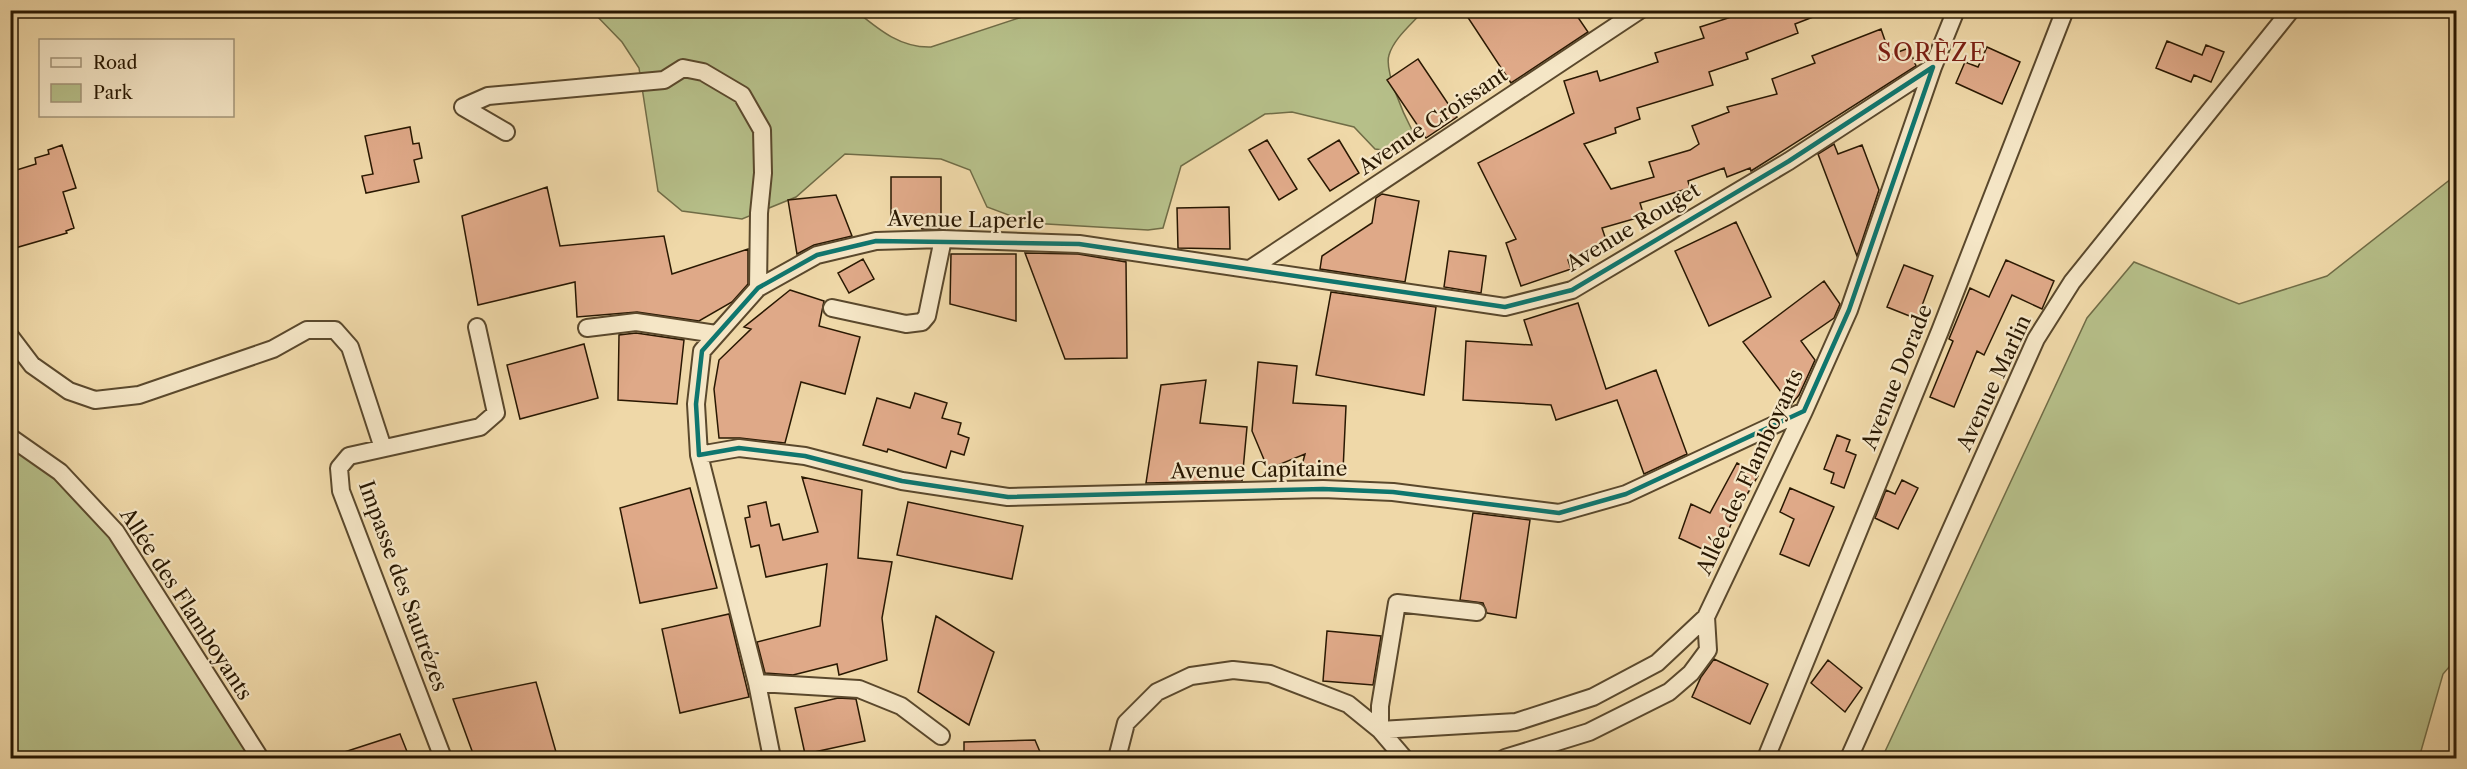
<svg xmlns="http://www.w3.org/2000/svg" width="2467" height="769" font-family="'Libre Caslon Text',serif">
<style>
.green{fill:#b6bf89;stroke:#706c46;stroke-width:1.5}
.building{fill:#dfa988;stroke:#291802;stroke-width:1.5}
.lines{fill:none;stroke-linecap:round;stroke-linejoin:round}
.minor-casing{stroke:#5a482c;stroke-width:20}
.minor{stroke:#f5e6c6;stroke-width:16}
.marked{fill:none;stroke:#0f766e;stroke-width:4.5;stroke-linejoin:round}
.labels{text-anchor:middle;stroke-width:4.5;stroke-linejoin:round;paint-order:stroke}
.street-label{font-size:21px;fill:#291802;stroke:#f5e6c6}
.quarter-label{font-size:24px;letter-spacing:1.5px;fill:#7a1f14;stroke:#f5e6c6}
</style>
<rect width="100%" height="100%" fill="#efd8a8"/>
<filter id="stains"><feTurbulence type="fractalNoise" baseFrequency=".00333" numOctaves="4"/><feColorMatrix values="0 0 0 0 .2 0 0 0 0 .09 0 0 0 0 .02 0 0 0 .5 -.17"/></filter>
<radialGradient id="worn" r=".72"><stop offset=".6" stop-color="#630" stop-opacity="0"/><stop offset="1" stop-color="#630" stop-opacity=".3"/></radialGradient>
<path class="green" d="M592,11H856C878,29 900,48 931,47L1040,11H1423C1412,24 1394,38 1389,55C1384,71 1404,115 1412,130L1405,145L1391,151L1375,149L1354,127L1292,112L1265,114L1181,166L1163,228L1148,230L1030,223L987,207L970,170L941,159L845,154L796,197L742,219L682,211L658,191L639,68L622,42Z
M2456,175V659L2443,674L2419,758H1882L2087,318L2134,262L2239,304L2327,276Z
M10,441L19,446L118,534L268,758H11Z"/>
<path class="building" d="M1463,10H1573L1588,32L1511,83Z
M1753,10H1826V12L1795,24L1798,33L1746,53L1748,59L1709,72L1713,85L1637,108L1640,119L1615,128L1616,133L1584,144L1611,189L1654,177L1649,162L1690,150L1699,144L1692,126L1729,112L1727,107L1777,94L1772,79L1815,63L1812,56L1881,29L1890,55L1909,48L1916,66L1751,171L1750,168L1727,177L1724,168L1688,181L1690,188L1640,203L1644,216L1602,228L1608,246L1568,260L1571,269L1521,286L1506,243L1516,239L1478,163L1574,113L1564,81L1597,71L1600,81L1658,62L1655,53L1704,38L1700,27Z
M2167,41L2202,55L2206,45L2224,52L2211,82L2194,75L2191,82L2156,68Z
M1987,47L2020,62L2002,104L1956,83L1965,62L1978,67Z
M1418,59L1457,117L1426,138L1387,80Z
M410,127L413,144L419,143L422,158L414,160L419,182L366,193L362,176L373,174L365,136Z
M1267,140L1297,189L1279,200L1249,150Z
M1339,140L1359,173L1330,191L1308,159Z
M1834,144L1838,154L1862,145L1879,190L1857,256L1818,154Z
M62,145L76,188L63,192L74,228L66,231L67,233L15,248L13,244L10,245V172L36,164L35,158L49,154L48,150Z
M891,177H941V229H922L916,216L891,225Z
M547,187L560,246L664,236L672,274L748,249V284L732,302L699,321L637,312L577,317L575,282L478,305L462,216Z
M1382,194L1419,201L1405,282L1320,269L1322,256L1372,223L1376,198Z
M836,195L852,236L814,245L797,254L788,200Z
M1229,207L1230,249L1178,248L1177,208Z
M1736,222L1771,297L1709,326L1675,251Z
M1449,251L1486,256L1481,293L1444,287Z
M1025,253L1078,254L1126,262L1127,358L1065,359Z
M951,254H1016V321L950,304Z
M863,259L874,279L849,293L838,273Z
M2006,260L2054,281L2042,309L2012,295L1984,355L1977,351L1954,407L1930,397L1953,341L1949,339L1970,288L1989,297Z
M1904,265L1933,276L1917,319L1887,307Z
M1824,281L1840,304L1834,318L1801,341L1815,360L1799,395L1791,405L1743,342Z
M790,290L824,301L819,326L860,337L845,394L801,382L785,443L740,438H719L714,389L719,360L751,329L744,327Z
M1331,292L1436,307L1424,395L1316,375Z
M1578,303L1606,389L1656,370L1687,454L1644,474L1617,400L1556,420L1551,405L1463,400L1466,341L1532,345L1524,320Z
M636,333L684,340L677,404L618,400L619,335Z
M584,344L598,398L520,419L507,365Z
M1258,362L1297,366L1293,403L1346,406L1343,471L1301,469L1305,454L1268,469L1252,431Z
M1206,380L1200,423L1247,427L1242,481L1146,483L1161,385Z
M915,393L947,403L942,418L961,423L958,434L969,438L964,455L951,451L946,468L888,449L887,452L863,445L877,398L910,408Z
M1837,435L1850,440L1846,451L1856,455L1844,488L1831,483L1834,473L1824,469Z
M1737,463L1758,476L1736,513L1717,556L1679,538L1691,504L1710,513Z
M802,477L862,490L858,558L892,562L882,618L887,660L839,675L837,664L793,675L765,673L757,642L820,626L827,564L766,577L759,545L751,547L745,518L750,517L748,506L766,502L771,526L779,524L783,540L818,532Z
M1902,480L1918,488L1898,529L1875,518L1886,490L1895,494Z
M690,488L717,588L640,603L620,508Z
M1790,488L1834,507L1809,566L1780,554L1794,519L1780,512Z
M908,502L1023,526L1012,579L897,555Z
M1473,513L1530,520L1516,618L1487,613L1483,603L1460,600Z
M729,614L749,697L680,713L662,629Z
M936,616L994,652L969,725L918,692Z
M1327,631L1381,636L1373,685L1323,681Z
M1714,659L1768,684L1750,724L1692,697L1701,677Z
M1828,660L1862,688L1845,712L1811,683Z
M536,682L558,759H475L453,699Z
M838,698L856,699L865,741L805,754L795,708Z
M400,734L410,759H333L332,756Z
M1035,740L1043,759H964V742Z"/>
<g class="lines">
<g class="minor-casing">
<path id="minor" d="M506,132L463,107L488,96L664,80L683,68L703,72L742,95L762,130L763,173L759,213L758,288
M1250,269L1640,10
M832,308L906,324L922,322L927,316L943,239
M587,328L636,322L716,334
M10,336L32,365L69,391L95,400L139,395L273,349L307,330H335L350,347L383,448
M10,437L60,472L116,532L260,758
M699,455L739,448L805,456L902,481L1008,497L1323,489L1393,492L1559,513L1626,494L1804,411
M1477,612L1397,603L1380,706V730L1516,722L1593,697L1657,663L1706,617L1804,411L1849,310L1933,67L1956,10
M757,683L859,689L901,706L941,736
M443,758L341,491L339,468L349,456L480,427L496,413L477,327
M772,758L757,683L699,455L696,404L702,351L758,288L817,255L876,241L943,239L1079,244L1505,307L1572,290L1789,161L1933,67
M1117,758L1126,723L1157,692L1191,676L1233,670L1270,674L1348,704L1380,730L1404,758
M1505,758L1589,732L1669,692L1691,673L1708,650L1706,617
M1766,758L1940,331L2065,10
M1849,758L2036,339L2072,282L2291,10"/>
</g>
<use href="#minor" class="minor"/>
</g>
<path class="marked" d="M1933,67L1849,310L1804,411L1626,494L1559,513L1393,492L1323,489L1008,497L902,481L805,456L739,448L699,455L696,404L702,351L758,288L817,255L876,241L1079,244L1505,307L1572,290L1789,161Z"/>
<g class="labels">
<g class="street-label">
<text transform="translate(1433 121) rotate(-34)" y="7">Avenue Croissant</text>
<text transform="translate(966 220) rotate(1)" y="7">Avenue Laperle</text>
<text transform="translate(1633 227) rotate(-31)" y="7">Avenue Rouget</text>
<text transform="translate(1897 377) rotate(-68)" y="7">Avenue Dorade</text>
<text transform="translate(1994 383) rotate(-65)" y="7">Avenue Marlin</text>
<text transform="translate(1259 470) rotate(-1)" y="7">Avenue Capitaine</text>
<text transform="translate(1750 472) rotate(-65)" y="7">Allée des Flamboyants</text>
<text transform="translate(403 586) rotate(70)" y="7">Impasse des Sautrézes</text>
<text transform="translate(186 604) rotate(57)" y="7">Allée des Flamboyants</text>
</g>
<g class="quarter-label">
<text x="1932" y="61">SORÈZE</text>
</g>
</g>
<rect width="2467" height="769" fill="none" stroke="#efd8a8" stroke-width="36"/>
<rect x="12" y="12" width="2443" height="745" fill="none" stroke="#291802" stroke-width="3"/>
<rect x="18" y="18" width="2431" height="733" fill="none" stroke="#291802" stroke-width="1.5"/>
<rect x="39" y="39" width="195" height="78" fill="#f5e6c6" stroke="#a39478" stroke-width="1.5"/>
<rect x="51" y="58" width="30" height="9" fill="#f5e6c6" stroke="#a39478" stroke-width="1.5"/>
<text x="93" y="69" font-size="18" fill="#291802">Road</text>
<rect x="51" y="84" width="30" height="18" fill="#b6bf89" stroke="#a39478" stroke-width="1.5"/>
<text x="93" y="99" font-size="18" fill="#291802">Park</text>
<rect width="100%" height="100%" filter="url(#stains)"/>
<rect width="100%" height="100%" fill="url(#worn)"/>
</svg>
